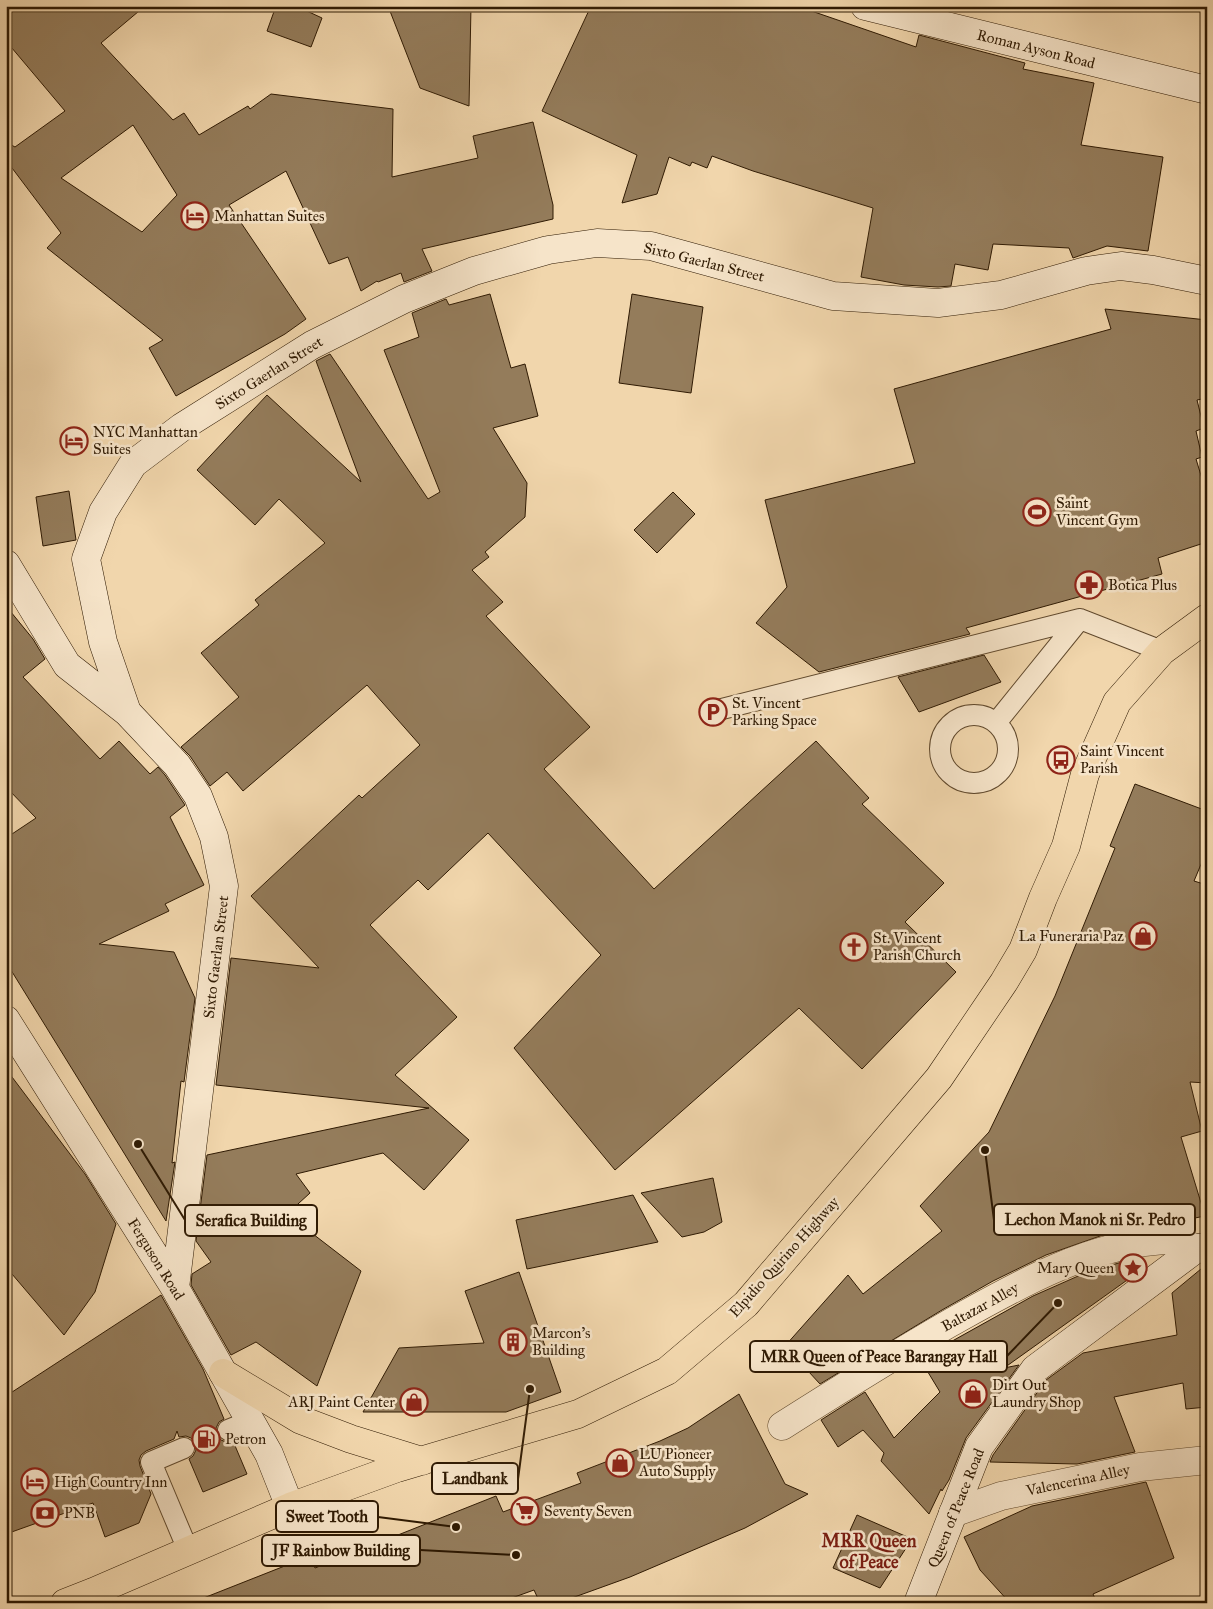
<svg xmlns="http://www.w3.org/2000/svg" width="1213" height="1609" font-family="'IM FELL Great Primer',serif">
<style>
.building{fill:#947c5b;stroke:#2f1a03;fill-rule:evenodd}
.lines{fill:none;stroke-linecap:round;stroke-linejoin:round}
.lane-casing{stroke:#60492d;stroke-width:22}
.street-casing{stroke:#60492d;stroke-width:29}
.secondary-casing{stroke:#2f1a03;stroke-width:29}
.highway-casing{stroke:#2f1a03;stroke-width:29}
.lane{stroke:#f6e4c9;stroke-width:20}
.street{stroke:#f6e4c9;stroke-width:28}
.secondary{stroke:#f6e4c9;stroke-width:28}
.highway{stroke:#f1d6ac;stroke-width:28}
.labels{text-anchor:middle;stroke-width:5;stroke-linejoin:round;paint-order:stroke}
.street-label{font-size:15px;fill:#2f1a03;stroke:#f6e4c9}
.poi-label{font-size:15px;fill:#2f1a03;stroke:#f6e4c9;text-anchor:start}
.quarter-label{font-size:18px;font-weight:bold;fill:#7a1f14;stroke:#f6e4c9}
.leader{fill:none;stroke:#2f1a03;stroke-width:2}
.callout-dot{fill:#2f1a03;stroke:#f6e4c9;stroke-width:2}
.callout{fill:#f6e4c9;stroke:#2f1a03;stroke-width:2}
.callout-label{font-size:16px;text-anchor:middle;font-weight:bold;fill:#2f1a03}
</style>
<rect width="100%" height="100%" fill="#f1d6ac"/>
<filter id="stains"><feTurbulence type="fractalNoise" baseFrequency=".004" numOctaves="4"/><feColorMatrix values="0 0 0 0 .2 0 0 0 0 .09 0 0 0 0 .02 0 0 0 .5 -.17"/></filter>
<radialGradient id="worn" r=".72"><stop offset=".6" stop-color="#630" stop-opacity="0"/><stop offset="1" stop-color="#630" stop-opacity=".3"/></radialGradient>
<path class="building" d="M6,6H145L101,43L173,120L184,113L199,135L248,106L250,109L271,94L393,109L392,177L478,158L473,136L533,122L553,205V219L422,249L432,271L404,282L401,273L378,282L377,281L361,291L348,257L329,264L286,171L229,205L306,319L285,334L176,396L149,348L163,340L47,248L61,233L6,160V142L15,147L65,111L6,41ZM133,125L177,195L142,232L61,178Z
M276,6H296L322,18L311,47L267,31Z
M388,6H471L469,106L420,88Z
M591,6H797L916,47L919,35L1025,63L1023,69L1094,83L1081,145L1163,157L1148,251L1107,246L1073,258L1069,248L993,244L988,270L955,264L951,286L938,287L904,285L861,277L873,208L753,171L712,156L707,168L692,162L690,166L669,157L657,194L622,203L637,155L542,111Z
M490,294L511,368L525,364L538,416L493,428L527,483L525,517L485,552L489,557L472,570L503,602L486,616L590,727L544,769L654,889L816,741L869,798L862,804L944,883L905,922L956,972L862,1069L799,1008L615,1170L514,1048L601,955L488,833L428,890L418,880L370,925L457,1017L395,1075L469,1140L424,1190L383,1153L296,1174L310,1193L287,1214L361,1271L317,1386L256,1342L231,1355L191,1285L192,1274L211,1262L196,1241L207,1155L429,1108L216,1085L231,958L319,968L251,896L359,795L362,798L420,745L367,685L243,791L227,772L210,786L190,756L181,747L239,697L201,653L259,605L255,600L325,543L279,499L255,525L197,470L267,395L361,482L316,361L330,354L428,499L440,492L384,350L419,337L412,313L446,299L449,305Z
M632,294L703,307L691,393L619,383Z
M1105,309L1207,320V398L1197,400L1204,428L1196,431L1202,457L1196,459L1207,495V542L1158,558L1162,574L966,628L970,634L819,672L756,623L787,587L765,500L915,463L894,389L1111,329Z
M69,491L76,540L43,546L36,497Z
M673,492L695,514L657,553L634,530Z
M6,606L33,639L45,659L23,677L100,759L119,741L150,774L158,767L165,775L185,805L170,817L204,885L165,904L169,911L99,944L174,952L195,998L184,1082L181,1081L172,1163L175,1162L166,1221L6,962V838L36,818L6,787Z
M984,655L1001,682L919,712L898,677Z
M1135,784L1207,811V850L1194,881L1207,885V1083L1190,1082L1202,1131L1181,1137L1205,1216L1165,1224L1132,1228L1103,1235L1046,1255L993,1281L942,1310L820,1384L785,1346L848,1275L863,1294L942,1231L920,1206L989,1132L1055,996L1115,848L1110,846Z
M6,1069L85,1174L116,1224L95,1292L64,1335L6,1267Z
M713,1178L722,1222L704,1232L682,1237L641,1193Z
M633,1195L658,1242L527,1269L516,1220Z
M1122,1262L1130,1278L1004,1368L1019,1365L966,1438L949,1480L942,1491L941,1489L929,1514L881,1461L884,1453L863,1430L838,1447L821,1420L865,1392L894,1438L940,1392L920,1359L1033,1296L1085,1273Z
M1207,1264V1407L1186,1409L1183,1383L1114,1397L1135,1452L1077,1464L990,1462L993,1455L1046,1380L1083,1353L1177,1335L1172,1293Z
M519,1272L561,1392L506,1412H363L399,1348L484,1343L465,1291Z
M161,1295L203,1369L224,1419L219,1422L216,1428L217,1435L221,1440L226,1442L233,1441L247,1474L203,1492L189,1459L193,1456L196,1450L195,1443L191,1438L186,1436L179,1437L177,1431L174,1439L146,1451L141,1455L139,1460L140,1466L151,1494L139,1523L105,1537L93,1503L6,1534V1396Z
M739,1394L785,1484L808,1494L745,1528L630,1577L558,1603H540L534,1590L498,1603H197L196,1601L310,1556L315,1568L496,1496L503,1512L581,1483L577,1473L660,1441L688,1428Z
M1146,1482L1174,1558L1093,1594L1097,1603H1010L980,1570L964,1537L1032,1506Z
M857,1515L912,1539L880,1588L833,1568Z"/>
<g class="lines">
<g class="lane-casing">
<path id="lane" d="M714,711L1080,619L1162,651
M940 749a34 34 0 1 1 68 0a34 34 0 1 1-68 0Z
M996,723L1080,619
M228,1430L250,1421
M184,1448L151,1462L188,1550"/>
</g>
<g class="street-casing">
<path id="street" d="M782,1426C837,1391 893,1356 950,1323C1016,1286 1086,1245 1164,1240C1174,1240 1187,1246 1197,1248
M953,1513L1001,1496L1140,1467L1207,1460"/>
</g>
<g class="secondary-casing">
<path id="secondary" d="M865,6L1207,90
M6,564L67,665L127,712
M6,1020L175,1288L269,1454L290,1507
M175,1288L224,886L214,837L198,796L177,765L127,712L103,642L86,559L103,512L133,464L182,427L312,345L404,299L474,271L548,250L597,243L651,246L833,296L938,303L1001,295L1086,271L1121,266L1153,270L1207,281
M918,1603L979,1447L1035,1369L1197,1248L1207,1247"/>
</g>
<g class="highway-casing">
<path id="highway" d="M223,1373L301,1420L351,1439L422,1461
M65,1603L93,1592L290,1507L397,1468L578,1414L667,1371L746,1304L939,1078L1004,982L1023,950L1043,898L1066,846L1085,774L1117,702L1162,651L1207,618"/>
</g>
<use href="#lane" class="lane"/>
<use href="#street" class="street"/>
<use href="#secondary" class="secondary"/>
<use href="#highway" class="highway"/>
</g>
<defs>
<g id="hotel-ring" transform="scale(1.4375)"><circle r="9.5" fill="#f6e4c9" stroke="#8f2418" stroke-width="1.5"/><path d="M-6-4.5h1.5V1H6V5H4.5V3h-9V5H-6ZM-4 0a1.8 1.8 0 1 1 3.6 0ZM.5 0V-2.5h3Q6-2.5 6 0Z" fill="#8f2418"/></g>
<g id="stadium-ring" transform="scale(1.4375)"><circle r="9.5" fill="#f6e4c9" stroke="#8f2418" stroke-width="1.5"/><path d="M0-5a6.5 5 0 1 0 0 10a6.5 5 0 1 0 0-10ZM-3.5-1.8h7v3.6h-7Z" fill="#8f2418"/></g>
<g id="pharmacy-ring" transform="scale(1.4375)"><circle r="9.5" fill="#f6e4c9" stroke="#8f2418" stroke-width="1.5"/><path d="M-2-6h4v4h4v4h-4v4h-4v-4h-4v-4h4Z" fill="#8f2418"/></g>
<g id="parking-ring" transform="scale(1.4375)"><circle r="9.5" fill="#f6e4c9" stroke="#8f2418" stroke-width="1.5"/><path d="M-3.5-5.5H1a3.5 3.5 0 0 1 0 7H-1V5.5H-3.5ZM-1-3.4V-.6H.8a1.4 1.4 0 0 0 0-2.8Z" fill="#8f2418"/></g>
<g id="bus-ring" transform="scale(1.4375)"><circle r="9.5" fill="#f6e4c9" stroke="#8f2418" stroke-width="1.5"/><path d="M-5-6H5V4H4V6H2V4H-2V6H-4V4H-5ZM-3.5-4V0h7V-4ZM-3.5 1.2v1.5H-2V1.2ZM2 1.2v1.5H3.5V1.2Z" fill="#8f2418"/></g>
<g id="shop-ring" transform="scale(1.4375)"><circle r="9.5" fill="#f6e4c9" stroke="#8f2418" stroke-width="1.5"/><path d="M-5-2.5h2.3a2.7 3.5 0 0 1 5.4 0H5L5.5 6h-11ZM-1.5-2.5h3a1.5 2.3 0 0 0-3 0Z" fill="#8f2418"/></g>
<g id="church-ring" transform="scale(1.4375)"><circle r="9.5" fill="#f6e4c9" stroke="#8f2418" stroke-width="1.5"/><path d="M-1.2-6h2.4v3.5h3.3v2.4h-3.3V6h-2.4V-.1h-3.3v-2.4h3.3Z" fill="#8f2418"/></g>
<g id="sight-ring" transform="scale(1.4375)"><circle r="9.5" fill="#f6e4c9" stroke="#8f2418" stroke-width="1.5"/><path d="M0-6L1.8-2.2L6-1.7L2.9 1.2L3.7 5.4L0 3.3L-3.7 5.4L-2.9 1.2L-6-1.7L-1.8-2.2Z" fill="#8f2418"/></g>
<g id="building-ring" transform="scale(1.4375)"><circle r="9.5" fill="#f6e4c9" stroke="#8f2418" stroke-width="1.5"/><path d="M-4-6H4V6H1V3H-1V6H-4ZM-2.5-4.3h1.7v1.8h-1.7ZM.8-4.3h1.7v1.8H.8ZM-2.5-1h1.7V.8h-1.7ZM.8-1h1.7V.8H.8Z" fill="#8f2418"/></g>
<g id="fuel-ring" transform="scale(1.4375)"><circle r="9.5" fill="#f6e4c9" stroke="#8f2418" stroke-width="1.5"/><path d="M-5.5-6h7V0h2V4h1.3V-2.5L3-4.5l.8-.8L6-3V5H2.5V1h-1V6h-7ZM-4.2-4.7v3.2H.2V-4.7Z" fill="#8f2418"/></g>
<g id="supermarket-ring" transform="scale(1.4375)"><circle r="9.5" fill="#f6e4c9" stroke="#8f2418" stroke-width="1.5"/><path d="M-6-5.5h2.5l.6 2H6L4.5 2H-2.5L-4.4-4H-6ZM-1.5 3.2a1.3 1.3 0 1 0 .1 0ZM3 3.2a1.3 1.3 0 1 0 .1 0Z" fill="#8f2418"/></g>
<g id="bank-ring" transform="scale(1.4375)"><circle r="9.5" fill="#f6e4c9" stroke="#8f2418" stroke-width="1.5"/><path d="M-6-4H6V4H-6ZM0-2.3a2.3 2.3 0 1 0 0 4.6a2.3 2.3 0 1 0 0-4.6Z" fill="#8f2418"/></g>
</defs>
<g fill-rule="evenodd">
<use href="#hotel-ring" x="195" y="216"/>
<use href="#hotel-ring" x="74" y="441"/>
<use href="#stadium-ring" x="1037" y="512"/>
<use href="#pharmacy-ring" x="1089" y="585"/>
<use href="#parking-ring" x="713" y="712"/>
<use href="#bus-ring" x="1061" y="760"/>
<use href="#shop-ring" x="1143" y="936"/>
<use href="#church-ring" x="854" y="947"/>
<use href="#sight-ring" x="1133" y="1268"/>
<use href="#building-ring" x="513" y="1342"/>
<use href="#shop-ring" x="973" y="1394"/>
<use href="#shop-ring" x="414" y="1402"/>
<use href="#fuel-ring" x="206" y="1439"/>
<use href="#shop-ring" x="620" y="1463"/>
<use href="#hotel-ring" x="35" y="1482"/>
<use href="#supermarket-ring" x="525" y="1511"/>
<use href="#bank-ring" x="45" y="1513"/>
</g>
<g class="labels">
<g class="street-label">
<text transform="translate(1036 49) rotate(14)" y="5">Roman Ayson Road</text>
<text transform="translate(704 262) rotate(14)" y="5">Sixto Gaerlan Street</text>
<text transform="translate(269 373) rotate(-32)" y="5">Sixto Gaerlan Street</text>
<text transform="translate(216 957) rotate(-83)" y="5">Sixto Gaerlan Street</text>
<text transform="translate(784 1257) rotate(-48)" y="5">Elpidio Quirino Highway</text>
<text transform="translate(156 1259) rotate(58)" y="5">Ferguson Road</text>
<text transform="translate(980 1307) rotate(-29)" y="5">Baltazar Alley</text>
<text transform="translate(1078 1480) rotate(-12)" y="5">Valencerina Alley</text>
<text transform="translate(956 1508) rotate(-68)" y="5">Queen of Peace Road</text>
</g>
<g class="poi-label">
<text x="214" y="221">Manhattan Suites</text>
<text x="93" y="437">NYC Manhattan<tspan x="93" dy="17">Suites</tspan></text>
<text x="1056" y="508">Saint<tspan x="1056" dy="17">Vincent Gym</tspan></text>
<text x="1108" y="590">Botica Plus</text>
<text x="732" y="708">St. Vincent<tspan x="732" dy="17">Parking Space</tspan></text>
<text x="1080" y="756">Saint Vincent<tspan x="1080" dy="17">Parish</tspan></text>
<text x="1124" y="941" text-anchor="end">La Funeraria Paz</text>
<text x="873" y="943">St. Vincent<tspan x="873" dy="17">Parish Church</tspan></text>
<text x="1114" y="1273" text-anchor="end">Mary Queen</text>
<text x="532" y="1338">Marcon's<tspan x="532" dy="17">Building</tspan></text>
<text x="992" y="1390">Dirt Out<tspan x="992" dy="17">Laundry Shop</tspan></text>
<text x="395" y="1407" text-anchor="end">ARJ Paint Center</text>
<text x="225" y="1444">Petron</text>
<text x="639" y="1459">LU Pioneer<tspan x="639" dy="17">Auto Supply</tspan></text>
<text x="54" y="1487">High Country Inn</text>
<text x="544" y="1516">Seventy Seven</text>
<text x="64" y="1518">PNB</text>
</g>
<g class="quarter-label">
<text x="869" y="1547">MRR Queen<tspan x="869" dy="21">of Peace</tspan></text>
</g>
</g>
<path class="leader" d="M985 1150L994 1220M138 1144L185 1220M1058 1303L1007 1356M530 1389L518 1479M456 1527L378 1517M516 1555L420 1550"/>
<g class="callout-dot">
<circle cx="985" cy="1150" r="5"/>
<circle cx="138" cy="1144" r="5"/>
<circle cx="1058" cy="1303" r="5"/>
<circle cx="530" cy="1389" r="5"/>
<circle cx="456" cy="1527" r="5"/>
<circle cx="516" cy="1555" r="5"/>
</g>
<g class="callout">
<rect x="994" y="1204" width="201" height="31" rx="5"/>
<rect x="185" y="1205" width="132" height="31" rx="5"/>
<rect x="750" y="1341" width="257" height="31" rx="5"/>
<rect x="432" y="1463" width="86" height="31" rx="5"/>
<rect x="276" y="1501" width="102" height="31" rx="5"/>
<rect x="262" y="1535" width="158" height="31" rx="5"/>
</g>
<g class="callout-label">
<text x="1095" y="1225">Lechon Manok ni Sr. Pedro</text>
<text x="251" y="1226">Serafica Building</text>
<text x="879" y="1362">MRR Queen of Peace Barangay Hall</text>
<text x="475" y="1484">Landbank</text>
<text x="327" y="1522">Sweet Tooth</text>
<text x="341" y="1556">JF Rainbow Building</text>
</g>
<rect width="1213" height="1609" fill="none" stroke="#f1d6ac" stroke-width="25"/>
<rect x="8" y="8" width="1198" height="1594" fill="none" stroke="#2f1a03" stroke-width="2.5"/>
<rect x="12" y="12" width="1188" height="1584" fill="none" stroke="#2f1a03"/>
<rect width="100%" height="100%" filter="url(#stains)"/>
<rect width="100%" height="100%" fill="url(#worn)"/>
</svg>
